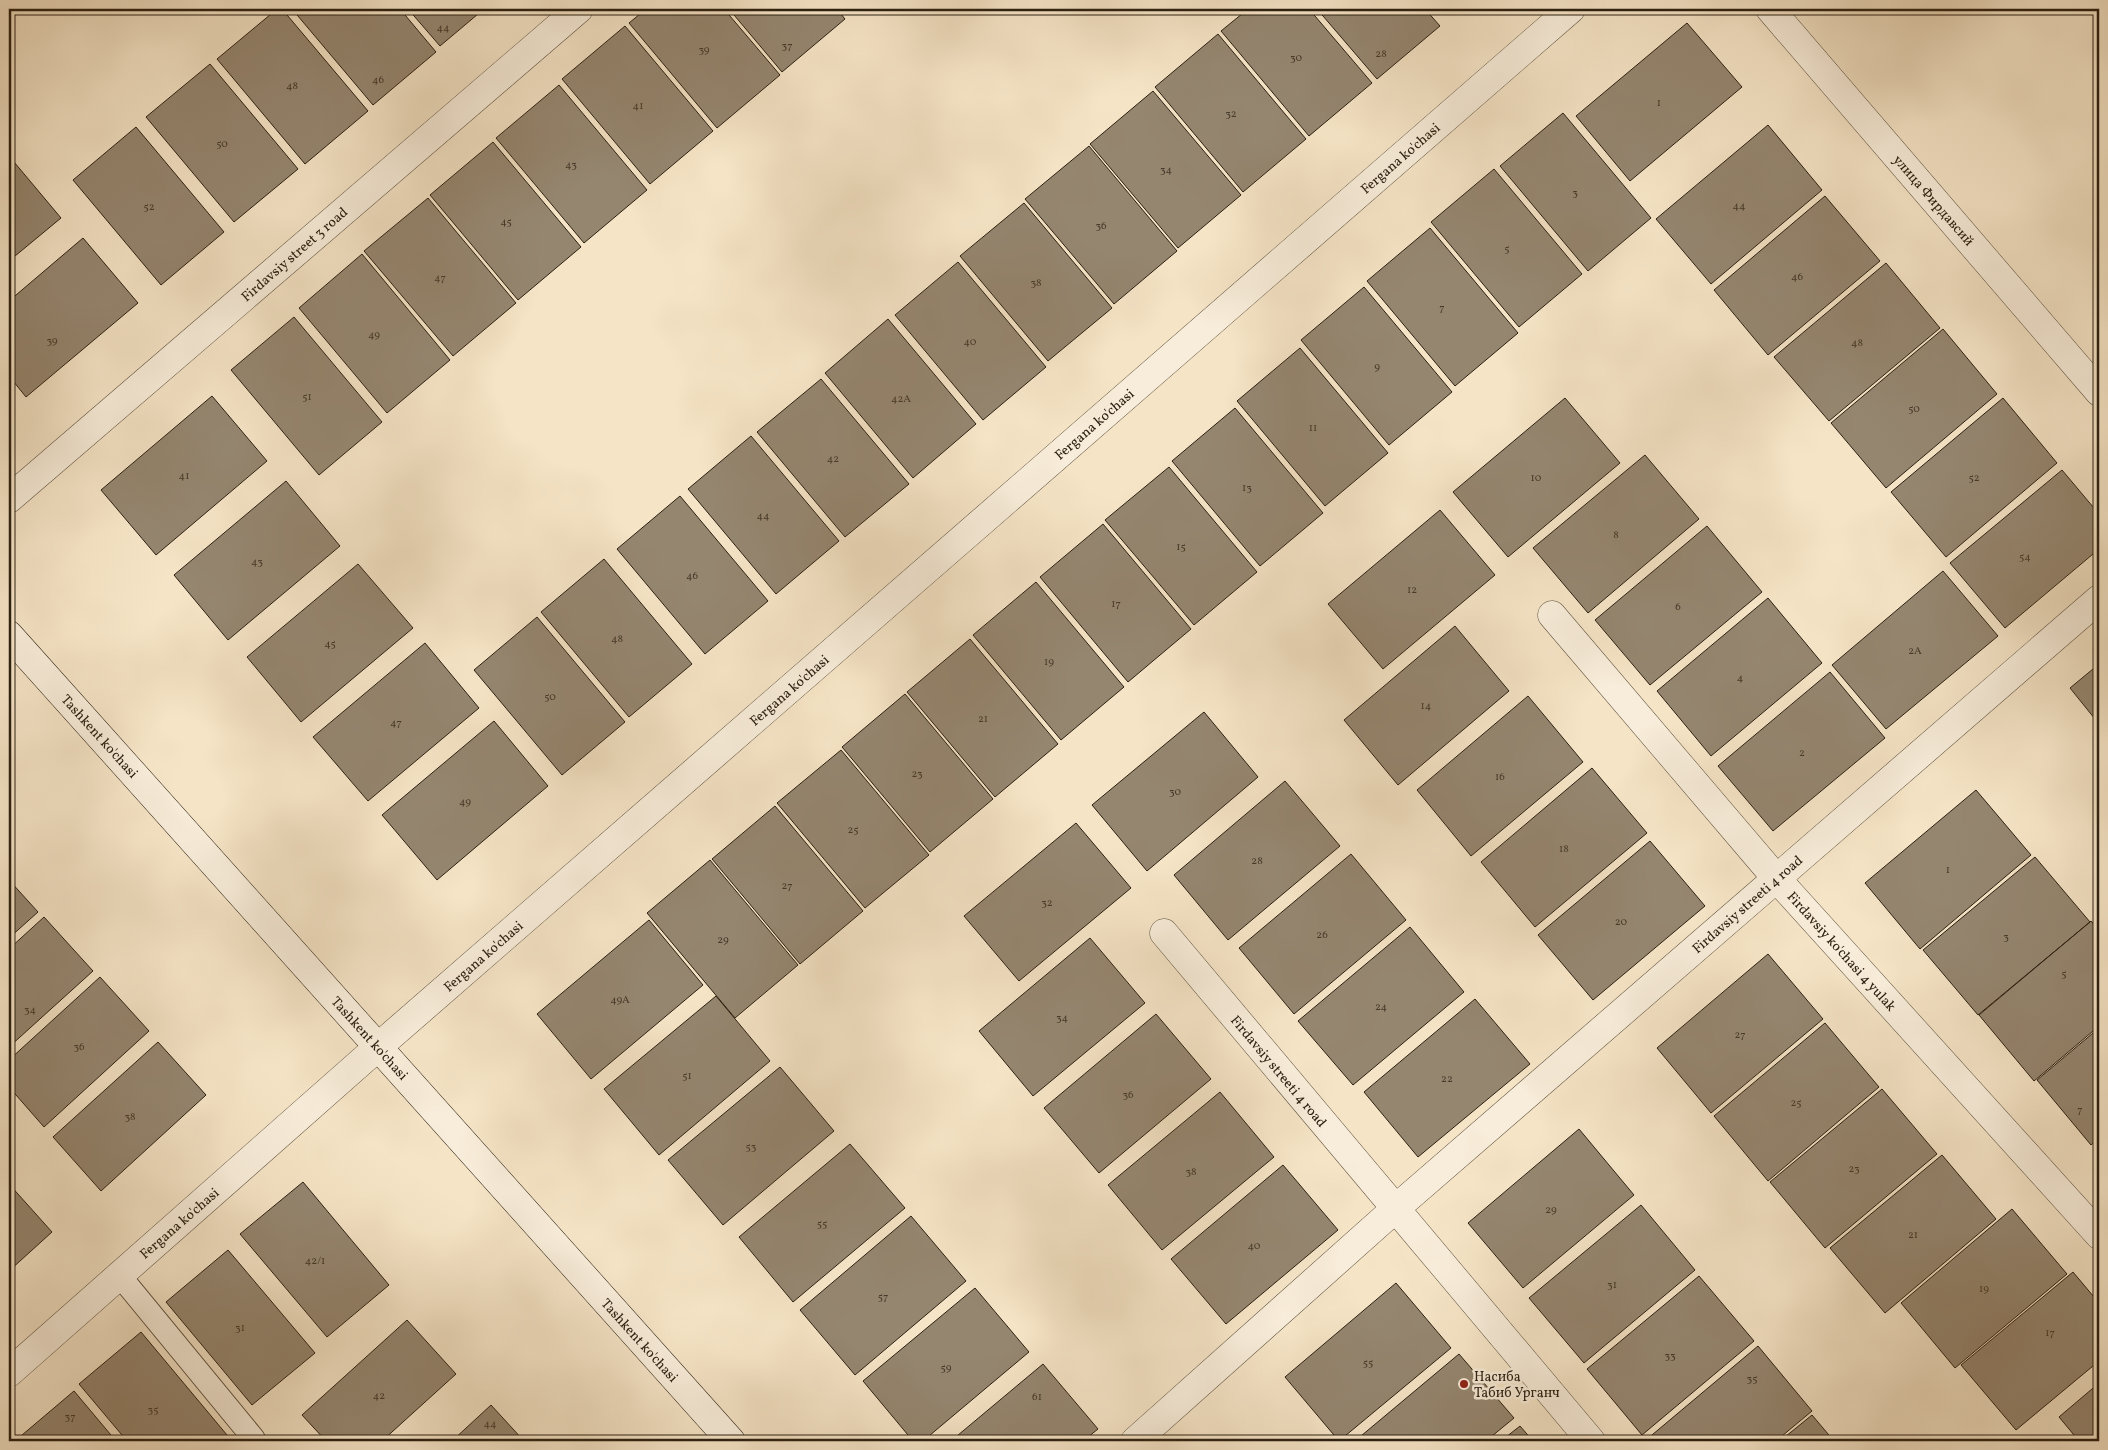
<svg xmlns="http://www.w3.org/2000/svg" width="2108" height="1450" font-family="Vollkorn,serif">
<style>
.building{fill:#958670;stroke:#2c2012}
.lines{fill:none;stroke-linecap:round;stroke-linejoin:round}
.lane-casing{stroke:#5e513f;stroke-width:24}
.street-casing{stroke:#5e513f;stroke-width:29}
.secondary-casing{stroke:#2c2012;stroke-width:29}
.lane{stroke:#f8edda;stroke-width:22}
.street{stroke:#f8edda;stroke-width:28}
.secondary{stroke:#f8edda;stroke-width:28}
.poi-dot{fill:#8f2418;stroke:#f8edda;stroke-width:2}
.labels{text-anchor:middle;stroke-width:5;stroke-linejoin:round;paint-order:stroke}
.number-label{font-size:11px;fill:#463a2a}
.street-label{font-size:14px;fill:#2c2012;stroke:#f8edda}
.poi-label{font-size:14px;fill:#2c2012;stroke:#f8edda;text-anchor:start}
</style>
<rect width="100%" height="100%" fill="#f5e4c6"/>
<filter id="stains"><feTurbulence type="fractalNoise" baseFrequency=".004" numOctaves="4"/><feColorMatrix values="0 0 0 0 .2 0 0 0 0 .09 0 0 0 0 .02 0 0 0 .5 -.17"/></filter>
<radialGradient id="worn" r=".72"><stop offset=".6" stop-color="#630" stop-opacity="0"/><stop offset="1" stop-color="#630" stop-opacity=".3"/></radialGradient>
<path class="building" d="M277,9H282L368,111L305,164L217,59Z
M292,9H400L436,52L373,105Z
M408,9H484L440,46Z
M646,9H724L780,75L717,128L629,23Z
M729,9H837L845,19L782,72Z
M1248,9H1309L1372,83L1309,136L1221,31Z
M1317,9H1425L1440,26L1377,79Z
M1687,23L1742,87L1630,181L1576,116Z
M625,26L713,131L650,184L562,79Z
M1218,34L1306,139L1243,192L1155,87Z
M210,64L298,169L234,222L146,117Z
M559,85L647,190L584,243L496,138Z
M1153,91L1241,195L1178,248L1090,144Z
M1563,113L1651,218L1588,271L1500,166Z
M1768,125L1822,190L1711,284L1656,219Z
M136,127L224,232L161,285L73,180Z
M493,142L581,247L518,300L430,195Z
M1089,146L1177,251L1114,304L1025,199Z
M9,156L61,218L9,261Z
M1494,169L1582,274L1519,327L1431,222Z
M1825,196L1880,261L1768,355L1714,290Z
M428,198L516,303L453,356L364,251Z
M1024,203L1112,308L1048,361L960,256Z
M1430,228L1518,333L1455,386L1367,281Z
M83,238L138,303L26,397L9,376V301Z
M362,254L450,360L387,413L299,308Z
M958,262L1046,367L983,420L895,315Z
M1886,263L1940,328L1829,421L1774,357Z
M1364,287L1452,392L1389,445L1301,340Z
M294,317L382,422L319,475L231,370Z
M888,319L976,424L913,478L825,373Z
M1943,329L1997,394L1886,488L1831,423Z
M1300,348L1388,453L1325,506L1237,401Z
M821,379L909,484L845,537L757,432Z
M212,396L267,461L156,555L101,490Z
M1565,398L1620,463L1508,557L1453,492Z
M2003,398L2057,463L1946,557L1891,492Z
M1235,408L1323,513L1260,566L1172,461Z
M751,436L839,541L776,594L688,489Z
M1645,455L1699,519L1588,613L1533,548Z
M1169,467L1257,572L1194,625L1105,520Z
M2062,470L2099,514V549L2005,628L1950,563Z
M286,481L340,546L228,640L174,575Z
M680,496L768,601L705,654L617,549Z
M1440,510L1495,575L1383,669L1328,604Z
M1103,524L1191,629L1128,682L1040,577Z
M1707,526L1762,592L1650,685L1595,620Z
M604,559L692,664L629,717L541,612Z
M358,564L413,628L301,722L247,657Z
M1943,571L1998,636L1886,729L1832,665Z
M1036,582L1124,687L1061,740L973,635Z
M1768,598L1822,663L1711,756L1657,691Z
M537,617L625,722L562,775L474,670Z
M1455,626L1509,691L1398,785L1344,720Z
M970,639L1058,744L995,797L907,692Z
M425,643L479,708L368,801L313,737Z
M2099,664V724L2070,688Z
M1830,672L1885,738L1773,831L1718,766Z
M905,694L993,799L930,852L842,747Z
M1528,696L1583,762L1471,856L1417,790Z
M1204,712L1258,777L1147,871L1092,805Z
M494,721L548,786L437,880L382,815Z
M841,750L929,855L865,908L777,803Z
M1592,768L1647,833L1535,927L1481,862Z
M1285,781L1340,846L1228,940L1174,875Z
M1976,790L2031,855L1920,949L1865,883Z
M775,806L863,911L800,964L712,859Z
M1076,823L1131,888L1019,981L964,916Z
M1650,841L1705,906L1593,1000L1538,935Z
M1351,854L1406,920L1294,1014L1239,948Z
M2035,857L2090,922L1978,1015L1923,950Z
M710,860L798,965L735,1018L647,913Z
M9,880L38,912L9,938Z
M44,917L93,971L9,1047V949Z
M649,920L703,985L591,1079L537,1014Z
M2091,921L2099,931V1026L2034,1081L1979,1015Z
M1410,927L1464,992L1353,1085L1298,1021Z
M1090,938L1145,1003L1033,1096L979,1031Z
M1768,954L1823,1019L1711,1113L1657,1048Z
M100,977L149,1031L44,1127L9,1087V1060Z
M716,996L770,1061L659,1155L604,1089Z
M1475,999L1530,1064L1418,1157L1364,1092Z
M1156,1014L1211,1079L1099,1173L1044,1108Z
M1825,1023L1879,1087L1768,1181L1714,1116Z
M2099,1028V1138L2091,1145L2037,1080Z
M158,1042L206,1095L101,1191L53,1137Z
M780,1067L834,1131L723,1225L668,1160Z
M1882,1089L1937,1154L1825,1248L1770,1182Z
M1220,1092L1274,1157L1162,1250L1108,1185Z
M1579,1129L1634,1195L1523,1288L1468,1223Z
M850,1144L905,1208L793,1302L739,1237Z
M1942,1155L1996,1219L1885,1313L1830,1248Z
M1283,1165L1338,1230L1226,1324L1171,1259Z
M303,1182L389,1285L327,1337L240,1234Z
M9,1184L52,1232L9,1271Z
M1641,1205L1695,1270L1584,1363L1529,1298Z
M2012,1209L2067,1274L1955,1368L1901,1303Z
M911,1216L966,1281L855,1375L800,1310Z
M228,1250L315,1353L252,1405L166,1302Z
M2073,1272L2099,1303V1361L2016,1430L1961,1365Z
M1699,1276L1754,1341L1642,1435L1587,1369Z
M1396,1283L1451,1348L1339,1441L1285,1377Z
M975,1288L1029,1352L923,1441H913L863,1381Z
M407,1320L456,1374L382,1441H326L302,1415Z
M141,1332L227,1435L220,1441H127L79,1384Z
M1758,1346L1812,1411L1776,1441H1647L1646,1440Z
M1459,1354L1514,1418L1486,1441H1355Z
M1043,1364L1098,1429L1083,1441H951Z
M2099,1383V1441H2079L2059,1417Z
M74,1391L116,1441H15Z
M491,1405L524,1441H452Z
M1812,1415L1834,1441H1780Z
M1520,1426L1533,1441H1501Z"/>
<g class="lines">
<g class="lane-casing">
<path id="lane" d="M120,1276L254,1439"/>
</g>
<g class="street-casing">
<path id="street" d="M1770,9L2099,392
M9,499L579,9
M1552,615L1776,878L2099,1235
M1164,933L1591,1441
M9,1373L378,1047L1571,9
M1135,1441L1395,1209L2099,599"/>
</g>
<g class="secondary-casing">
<path id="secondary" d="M9,635L731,1441"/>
</g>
<use href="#lane" class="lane"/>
<use href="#street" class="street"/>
<use href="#secondary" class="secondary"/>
</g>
<circle class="poi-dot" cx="1464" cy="1384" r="5"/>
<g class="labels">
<g class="number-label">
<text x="443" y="31">44</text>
<text x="787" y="49">37</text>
<text x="704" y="53">39</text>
<text x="1381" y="57">28</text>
<text x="1296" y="61">30</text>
<text x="378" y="83">46</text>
<text x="292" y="89">48</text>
<text x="1659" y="106">1</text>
<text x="638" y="109">41</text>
<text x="1231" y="117">32</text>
<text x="222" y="147">50</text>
<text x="571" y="168">43</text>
<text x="1166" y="173">34</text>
<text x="1575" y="196">3</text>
<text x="1739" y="209">44</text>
<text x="149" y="210">52</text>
<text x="506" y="225">45</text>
<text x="1101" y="229">36</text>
<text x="1507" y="252">5</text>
<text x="1797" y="280">46</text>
<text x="440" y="281">47</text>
<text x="1036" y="286">38</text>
<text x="1442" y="311">7</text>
<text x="374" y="338">49</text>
<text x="52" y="344">39</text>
<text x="970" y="345">40</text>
<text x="1857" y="346">48</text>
<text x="1377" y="370">9</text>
<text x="307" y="400">51</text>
<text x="901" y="402">42А</text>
<text x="1914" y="412">50</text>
<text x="1313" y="431">11</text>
<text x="833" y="462">42</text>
<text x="184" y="479">41</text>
<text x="1536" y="481">10</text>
<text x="1974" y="481">52</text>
<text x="1247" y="491">13</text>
<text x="763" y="519">44</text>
<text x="1616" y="538">8</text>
<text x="1181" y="550">15</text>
<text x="2025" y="560">54</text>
<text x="257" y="565">43</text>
<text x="692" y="579">46</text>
<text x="1412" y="593">12</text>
<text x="1116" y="607">17</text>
<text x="1678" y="610">6</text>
<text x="617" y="642">48</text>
<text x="330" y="647">45</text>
<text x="1915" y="654">2А</text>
<text x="1049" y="665">19</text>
<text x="1740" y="681">4</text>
<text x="550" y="700">50</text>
<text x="1426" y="709">14</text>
<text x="983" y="722">21</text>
<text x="396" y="726">47</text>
<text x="1802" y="756">2</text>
<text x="917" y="777">23</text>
<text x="1500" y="780">16</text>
<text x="1175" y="795">30</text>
<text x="465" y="805">49</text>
<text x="853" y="833">25</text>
<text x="1564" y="852">18</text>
<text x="1257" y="864">28</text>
<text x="1948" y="873">1</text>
<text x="787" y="889">27</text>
<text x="1047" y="906">32</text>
<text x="1621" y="925">20</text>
<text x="1322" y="938">26</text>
<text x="2006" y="940">3</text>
<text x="723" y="943">29</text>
<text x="2064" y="977">5</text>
<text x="620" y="1003">49А</text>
<text x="1381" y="1010">24</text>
<text x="30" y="1013">34</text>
<text x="1062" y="1021">34</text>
<text x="1740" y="1038">27</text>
<text x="79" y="1050">36</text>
<text x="687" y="1079">51</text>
<text x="1447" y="1082">22</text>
<text x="1128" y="1098">36</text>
<text x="1796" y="1106">25</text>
<text x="2080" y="1113">7</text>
<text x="130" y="1120">38</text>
<text x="751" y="1150">53</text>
<text x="1854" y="1172">23</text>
<text x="1191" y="1175">38</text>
<text x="1551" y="1213">29</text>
<text x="822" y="1227">55</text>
<text x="1913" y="1238">21</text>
<text x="1254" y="1249">40</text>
<text x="315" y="1264">42/1</text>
<text x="1612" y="1288">31</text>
<text x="1984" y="1292">19</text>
<text x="883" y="1300">57</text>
<text x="240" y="1331">31</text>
<text x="2050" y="1336">17</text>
<text x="1670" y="1359">33</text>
<text x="1368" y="1366">55</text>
<text x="946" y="1371">59</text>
<text x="1752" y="1382">35</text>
<text x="379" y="1399">42</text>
<text x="1037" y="1400">61</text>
<text x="153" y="1413">35</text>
<text x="70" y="1420">37</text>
<text x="490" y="1427">44</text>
</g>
<g class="street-label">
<text transform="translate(1400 158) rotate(-41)" y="5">Fergana ko'chasi</text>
<text transform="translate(1934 200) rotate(49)" y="5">улица Фирдавсий</text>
<text transform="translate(294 254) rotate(-41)" y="5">Firdavsiy street 3 road</text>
<text transform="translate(1094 424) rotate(-41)" y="5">Fergana ko'chasi</text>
<text transform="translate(789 690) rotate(-41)" y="5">Fergana ko'chasi</text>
<text transform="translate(100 736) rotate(48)" y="5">Tashkent ko'chasi</text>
<text transform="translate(1747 904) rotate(-41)" y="5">Firdavsiy streeti 4 road</text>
<text transform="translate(1842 951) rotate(48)" y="5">Firdavsiy ko'chasi 4 yulak</text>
<text transform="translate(483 956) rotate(-41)" y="5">Fergana ko'chasi</text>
<text transform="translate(370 1038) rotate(48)" y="5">Tashkent ko'chasi</text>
<text transform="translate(1279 1071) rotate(50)" y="5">Firdavsiy streeti 4 road</text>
<text transform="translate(179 1223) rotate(-41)" y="5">Fergana ko'chasi</text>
<text transform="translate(640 1340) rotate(48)" y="5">Tashkent ko'chasi</text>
</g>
<g class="poi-label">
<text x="1474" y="1381">Насиба<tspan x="1474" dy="16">Табиб Урганч</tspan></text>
</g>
</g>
<rect width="2108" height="1450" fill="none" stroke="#f5e4c6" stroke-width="30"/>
<rect x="10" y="10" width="2088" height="1430" fill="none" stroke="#2c2012" stroke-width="2.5"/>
<rect x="15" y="15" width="2078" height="1420" fill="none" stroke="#2c2012"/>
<rect width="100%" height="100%" filter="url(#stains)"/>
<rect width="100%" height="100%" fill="url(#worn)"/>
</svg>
